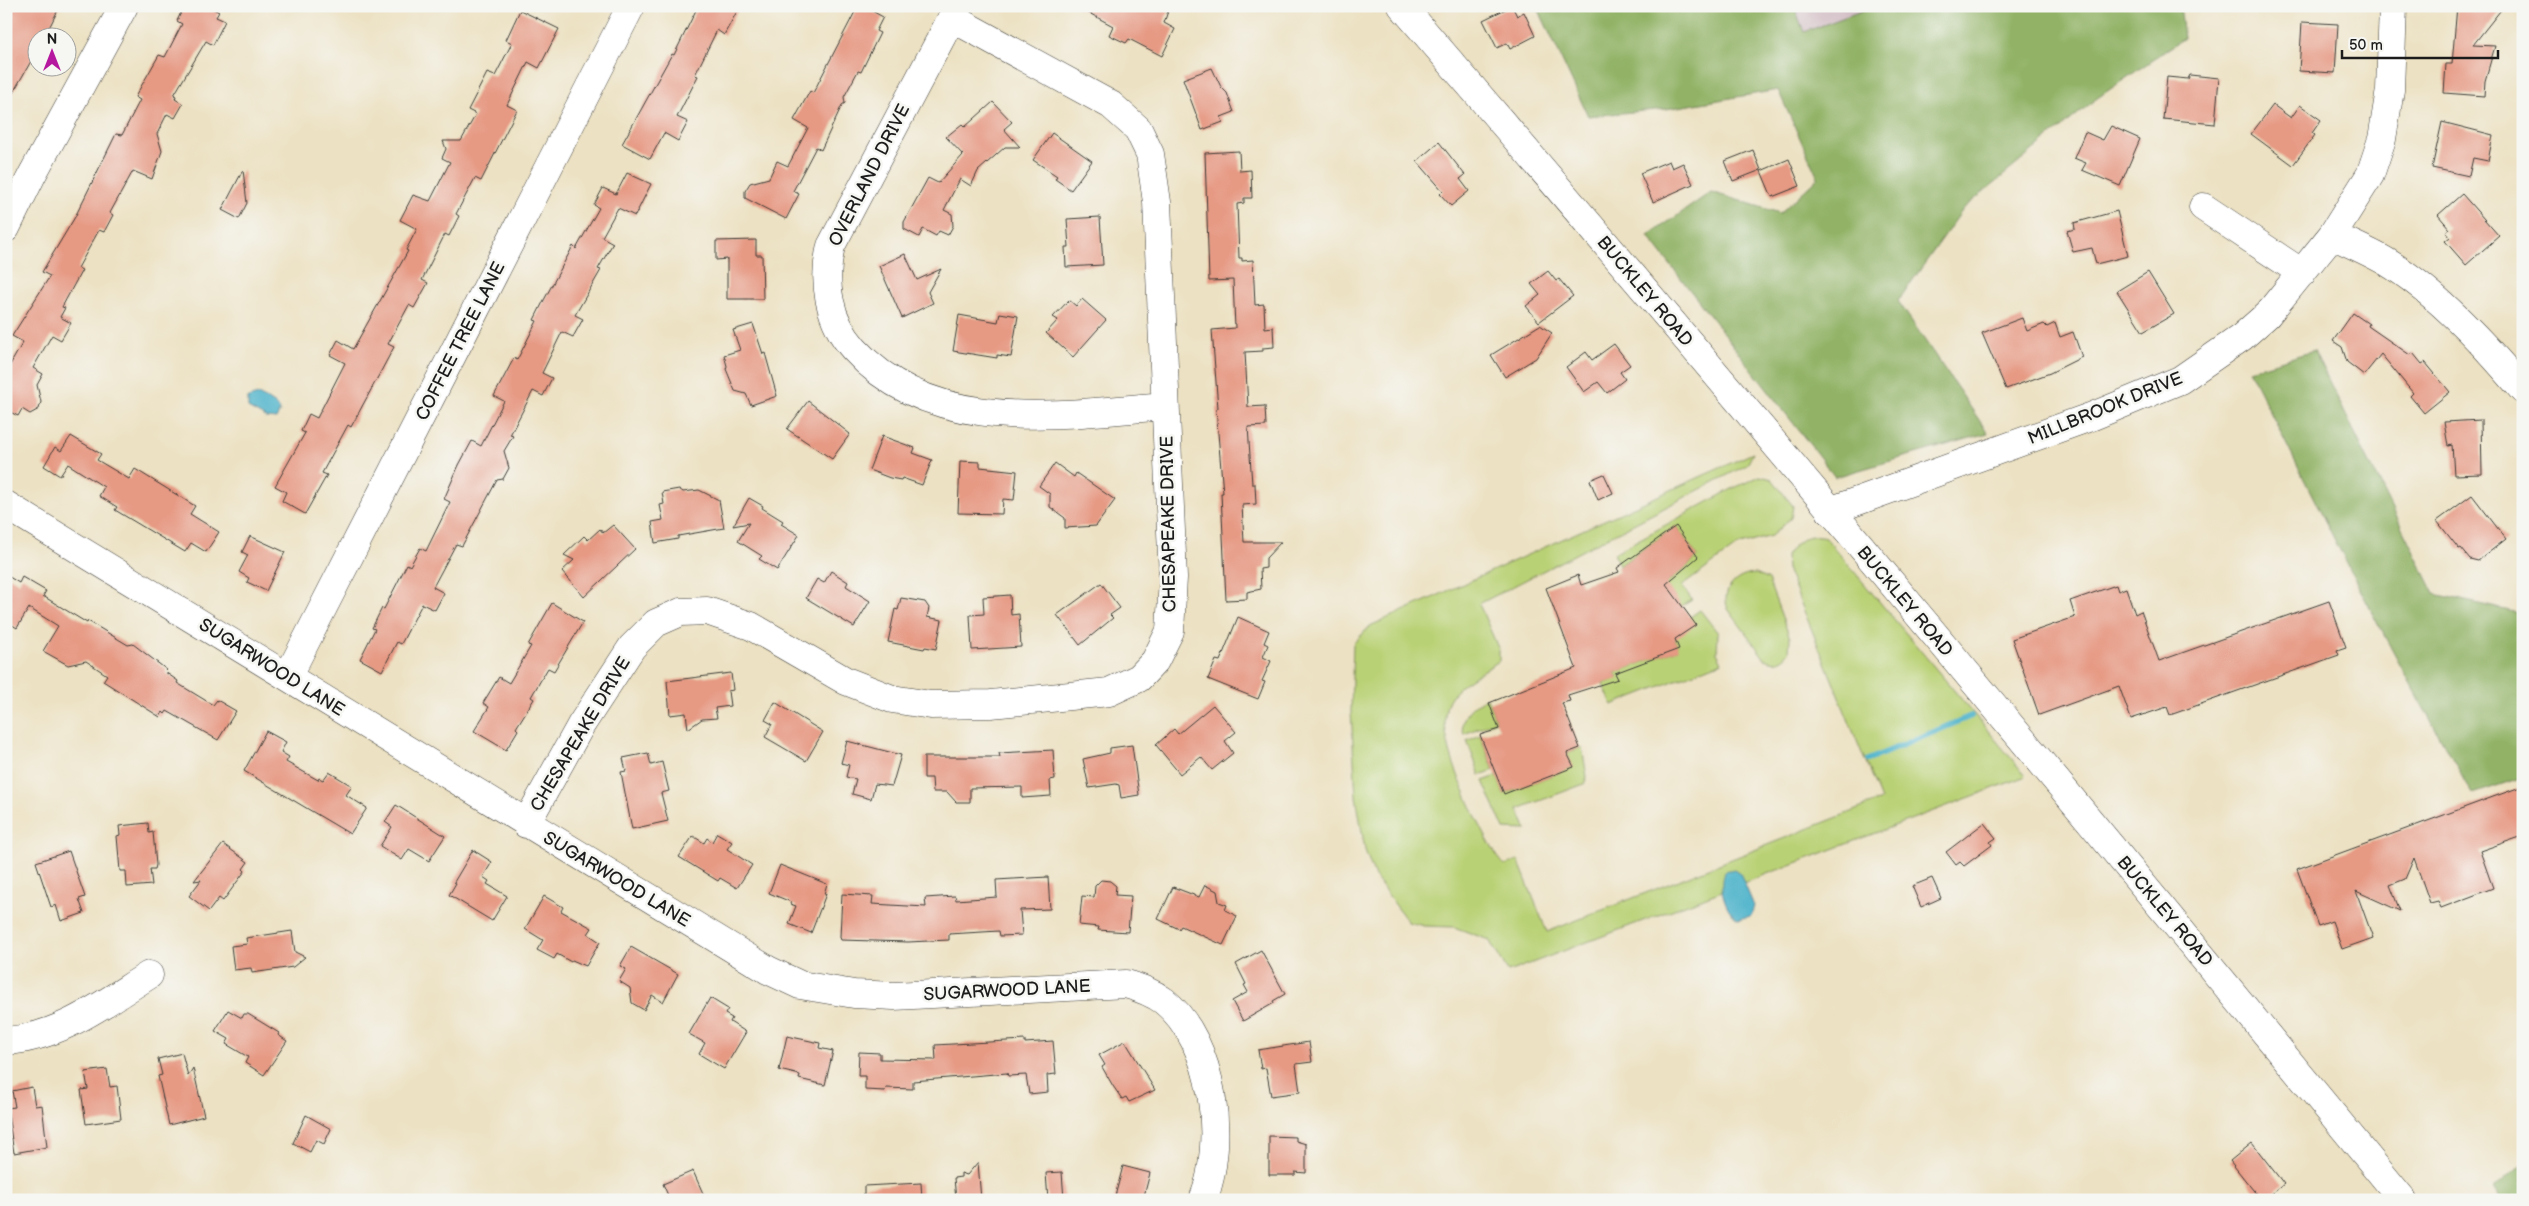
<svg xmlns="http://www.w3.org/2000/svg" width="2529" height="1206" font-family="'Balsamiq Sans',sans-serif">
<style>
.industrial{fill:#d2bdc5}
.green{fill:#b9d175;stroke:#6a7648}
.forest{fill:#92b366;stroke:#576841}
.water{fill:#4db3cb;stroke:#346874}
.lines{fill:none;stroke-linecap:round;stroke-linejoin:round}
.stream{stroke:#4db3cb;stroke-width:6}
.building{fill:#e69983}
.minor-casing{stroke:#3b3a35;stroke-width:29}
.minor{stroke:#fff;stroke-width:28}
.labels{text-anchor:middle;stroke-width:5;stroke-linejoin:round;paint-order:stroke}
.street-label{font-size:18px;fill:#1c1c1c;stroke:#f6f6f2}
</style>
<rect width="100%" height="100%" fill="#f6f6f2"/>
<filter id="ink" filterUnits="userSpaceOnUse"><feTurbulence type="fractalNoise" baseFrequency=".02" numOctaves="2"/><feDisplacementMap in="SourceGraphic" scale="10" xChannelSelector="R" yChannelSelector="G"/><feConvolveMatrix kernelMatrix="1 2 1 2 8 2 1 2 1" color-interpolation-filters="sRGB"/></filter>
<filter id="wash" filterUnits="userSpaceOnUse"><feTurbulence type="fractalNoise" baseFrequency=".0096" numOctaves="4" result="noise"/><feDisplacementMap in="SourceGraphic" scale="20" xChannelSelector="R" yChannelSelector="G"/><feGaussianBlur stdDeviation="1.12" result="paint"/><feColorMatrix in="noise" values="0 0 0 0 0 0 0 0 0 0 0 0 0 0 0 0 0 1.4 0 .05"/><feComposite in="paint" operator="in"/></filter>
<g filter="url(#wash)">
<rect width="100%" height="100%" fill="#ece1c2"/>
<path class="industrial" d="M1794,6H1875L1804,32Z"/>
<path class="green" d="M1753,453L1747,465L1479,604L1499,650V661C1482,673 1457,683 1448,702C1442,717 1446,736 1450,751C1455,773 1489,852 1505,865L1518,860L1547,932L1881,800L1787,569L1786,556C1796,542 1807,532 1825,537L2026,776L1508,972L1489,940L1454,927L1424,926L1408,922L1375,877L1365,850L1356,796L1351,711L1353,644L1370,626Z
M1760,476L1772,479L1793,506L1791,518L1771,536L1737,546L1682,586L1692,600L1682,606L1663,587L1698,557L1676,526L1619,566L1614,553L1732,489Z
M1756,574L1768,580L1790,638L1789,652C1782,661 1776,664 1765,659L1728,609C1720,590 1737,574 1756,574Z
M1700,610L1718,633L1717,653L1722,662L1612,705L1603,684L1618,678L1615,673L1678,649L1675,639L1690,617Z
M1487,698L1496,721L1464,734C1457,718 1474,703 1487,698Z
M1480,735L1494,770L1480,775L1467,741Z
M1582,747L1587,777L1584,784L1518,809L1527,830L1504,829L1483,781L1497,776L1504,794L1573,767L1567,753Z"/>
<path class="forest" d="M1537,6H1794L1804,32L1875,6H2180L2184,38L2096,99L1964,208L1898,301L1988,433L1835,477L1648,236L1711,192L1780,213L1818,178L1778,90L1666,109L1588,116Z
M2314,351L2435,594L2523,614V777L2473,794C2391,657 2321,512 2249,370Z
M2523,1163V1200H2501L2494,1189Z"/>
<path class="water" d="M258,395L275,404L280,411L276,419L266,418L248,408V398Z
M1734,869L1740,873L1754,906L1751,916L1738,919C1725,911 1717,884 1725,871Z"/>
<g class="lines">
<path class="stream" d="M1868,760L1971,716"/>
</g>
<g id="blocks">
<path class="building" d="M6,6H60L44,38H38V49L6,105Z
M184,6H208L219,12L216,17L225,21L213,45L206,41L174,95L176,96L175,99L183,104L175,118L167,114L157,134L162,151L152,179L133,171L110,213L113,215L104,232L99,230L78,268L82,270L62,307L65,308L60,317L71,323L61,340L52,335L33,368L43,374L37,385L41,402L39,409L30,414L22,409L18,416L6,410V372L23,342L12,336L50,276L42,272L75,217L116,134L122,135L140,100L135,97L159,55L165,57L182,24L177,21Z
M698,6H740L724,35L717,30L695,75L698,76L677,117L688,122L678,141L664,133L650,159L622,144L672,54L674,55Z
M858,6H863L883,17L876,31L880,33L861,72L858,71L844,97L845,103L842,105L821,150L816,147L793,191L799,194L786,219L745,198V191L750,183L769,178L777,161L788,166L808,128L794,120L810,91L813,93Z
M1076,6H1159L1168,11L1164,23L1175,29L1162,56L1129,39L1126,43L1109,35L1113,26Z
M1512,6L1517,16L1524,12L1535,36L1510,49L1507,43L1497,48L1483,20Z
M2457,6H2504L2473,45L2495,46L2485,81L2484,96L2444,93L2446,64H2452Z
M520,10L559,29L539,68L528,62L507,105L517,110L481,181L475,178L456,214L459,216L449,236L445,234L422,280L428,283L414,308L409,305L388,344L394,347L351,427L348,425L322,473L327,475L305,514L282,501L286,492L275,486L305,433L301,431L309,414L317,418L345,363L330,355L338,340L353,349L408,251L406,250L417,229L400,220L413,195L430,201L450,162L442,158L446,149L443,141H461L476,114L468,110L487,73L495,76L512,43L506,40Z
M2302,22L2338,24L2335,73L2299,71Z
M1212,68L1221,87L1227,93L1234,112L1221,117L1223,122L1202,130L1183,79Z
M2190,75L2219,78L2215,124L2163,119L2167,77L2188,79Z
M993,102L1012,122L1004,129L1020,147H1005L978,171L971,186L960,179L944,210L952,214L953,226L948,235L939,231L936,236L923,229L919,237L904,229V222L928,178L938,183L963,155L946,137L962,124L965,127Z
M2273,105L2291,118L2300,105L2321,120L2312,133L2315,135L2293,165L2251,134Z
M2442,122L2493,135L2488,161L2473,158L2469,176L2432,168Z
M2111,126L2140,139L2120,186L2082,170L2086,163L2074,158L2085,132L2103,140Z
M1052,133L1092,161L1071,190L1055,179L1057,176L1033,160Z
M1439,142L1465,175L1460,179L1469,191L1451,206L1440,194L1443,191L1417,161Z
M1753,150L1761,170L1733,181L1725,161Z
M1239,151L1240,171L1251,170L1252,198H1244V203L1237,204L1239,258H1242V261L1253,260L1255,305L1264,304L1265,328L1273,327L1274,347L1263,348V351L1245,352L1248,407L1265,406L1266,426L1248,427L1252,484H1255L1256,504L1242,505L1244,542H1281L1266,558V568L1260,569L1261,589L1247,592V599L1226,600L1221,493H1223L1216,409L1218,408L1212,330L1235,328L1233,280L1209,281L1205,153Z
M1789,159L1800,186L1772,197L1761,171Z
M1669,161L1672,168L1683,163L1693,184L1653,202L1640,173Z
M243,170L247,203L239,219L222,210Z
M627,173L651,184L635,216L618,208L602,237L613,243L598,269L601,270L575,315L583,319L573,337L562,332L542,373L552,378L543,396L533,391L510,435L513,436L504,451L509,468L503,479L497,480L462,546L456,544L433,587L444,593L435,610L422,604L401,644L397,642L382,671L360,659L375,629L372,628L382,608L384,609L407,564L410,566L420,548L426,551L450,502L444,499L459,465L472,441L481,446L504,401L494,396L514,358L517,360L537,321L534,320L544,300L573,246L576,249L599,208L594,205L603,188L616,194Z
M2462,194L2499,236L2466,265L2445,241L2450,237L2446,232L2450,229L2438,215Z
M2117,211L2128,256L2096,264L2092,248L2073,252L2067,231L2075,229L2074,223Z
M1100,217L1103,265L1066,267L1065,247H1069L1067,219Z
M756,240V255H762L763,299H727V259L716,260V241Z
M905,254L917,280L941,269L928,292L933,303L902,318L879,266Z
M1548,271L1556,281L1559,279L1573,296L1539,322L1526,306L1540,295L1531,284Z
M2148,272L2174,314L2143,332L2117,291Z
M1082,299L1106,320L1073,357L1046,333L1058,320L1053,317L1069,300L1076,306Z
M1000,313L1018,316L1011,357L997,355V358L953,351L959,315L998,322Z
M2353,313L2369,324L2368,326L2410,355L2413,353L2422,364L2425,362L2450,392L2424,413L2410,396L2413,393L2381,354L2364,375L2347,362L2342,347L2333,341Z
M2022,318L2027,331L2044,324L2047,327L2055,323L2060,337L2073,332L2082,357L2050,373L2006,389L1982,333Z
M753,324L763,354L765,353L777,396L751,405L746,394L735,391L726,369L727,366L724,355L740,350L733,330Z
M1540,325L1552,333L1536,358L1505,377L1491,355Z
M1614,344L1630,365L1620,372L1625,379L1607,393L1598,382L1584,392L1566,367L1586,352L1592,360Z
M808,401L850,434L832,459L787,429Z
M2481,420L2482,474L2454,475L2452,445L2448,446L2444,422Z
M71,436L101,454L97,460L129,479L135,469L195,506L190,514L219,532L206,552L191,543L185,552L115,510L117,507L99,496L104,487L68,464L60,476L44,466L55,447L61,451Z
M882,436L915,448L913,453L932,460L922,485L902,478L901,480L890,478L869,470Z
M960,461L980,462V467L1017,471L1014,500L1003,499L1002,514L958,513Z
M1055,463L1074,477L1076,473L1115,500L1096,526L1065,528V518L1050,507V494L1039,486Z
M1604,474L1613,493L1598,500L1590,480Z
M679,489L683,492L699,490L719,500L724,528L678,536V539L655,543L652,522L663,520L660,505L664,504L662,492Z
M2472,495L2506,539L2478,561L2470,559L2461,548L2459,549L2437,521Z
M749,498L763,506L762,508L783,521L781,524L799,535L777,570L759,559L762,556L738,541L749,523L733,526Z
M613,525L635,549L584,597L562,571L574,560L564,555L584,536L588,540L600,529L603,533Z
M1676,526L1698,557L1666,584L1696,625L1675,639L1679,649L1615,673L1618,679L1568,695L1570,701L1562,703L1580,748L1567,753L1574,767L1504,794L1480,735L1499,729L1489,703L1576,668L1546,588L1578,575L1581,585L1619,572L1617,568Z
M250,536L285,552L266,591L247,582L249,578L239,572L248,555L242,552Z
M831,571L848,582L846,586L870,601L854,627L806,598L817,579L824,583Z
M6,575L19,583L22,577L46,591L43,596L87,623L88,621L128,645L133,644L167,670L165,672L178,681L177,683L213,705L217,700L236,711L218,740L167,711L165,714L163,712L160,717L103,681L107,675L86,661L68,665L43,651L58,626L29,608L17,628L6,621Z
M1101,583L1120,608L1110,615L1113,618L1080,645L1057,615Z
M2116,585L2118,591L2126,588L2135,614L2141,611L2159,661L2329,601L2346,647L2337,650L2339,655L2170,715L2167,707L2131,719L2119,686L2039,715L2012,639L2075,617L2070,601Z
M1010,595L1011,615L1019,614L1021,647L972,650L970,615L984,614L983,597Z
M901,598L925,602L929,608L927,617L942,620L936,649L925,647L924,649L888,642L895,609L898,610Z
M552,603L583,622L554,671L548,668L531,697L534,699L516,728L518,730L506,750L474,731L489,707L483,703L499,677L509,683L531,646L528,645Z
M1238,617L1269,631L1264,643L1268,645L1263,657L1271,661L1262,681L1265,682L1258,699L1208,679L1216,660L1220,661Z
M731,673L733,690L728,691L730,706L715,708L717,718L702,719L688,729L686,713L670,715L667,681Z
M775,702L823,732L806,761L765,737L772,724L765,720Z
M1213,705L1236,732L1225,741L1233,753L1212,770L1201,757L1180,774L1156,745L1174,729L1178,734Z
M266,731L286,742L281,752L289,757L286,762L318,780L319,778L323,780L329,772L352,786L346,795L367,808L350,834L244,771Z
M847,741L901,755L892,786L875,784L871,799L852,794L856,779L846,777L849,765L841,763Z
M1132,745L1139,795L1121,798L1119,785L1116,784L1089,788L1083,759L1110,753V748Z
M1053,750L1055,779L1050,780L1051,796L1022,798V787L970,788V802H956L947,792H933L932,778H924V757H1000L999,753Z
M648,753L651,765L662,762L669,791L661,793L668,821L632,829L621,772L626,771L623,758Z
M2523,786V836L2480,851L2493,888L2441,908L2438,901L2430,903L2414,858L2405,879L2390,885L2400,911L2356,891L2373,938L2342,949L2332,921L2318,926L2297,869Z
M396,805L445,836L429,861L409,849L402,860L380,846L392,827L385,822Z
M148,823L149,833L153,832L156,865L155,869H150L152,885L127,887L126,871H120L117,836L120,835L119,826Z
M1984,823L1996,838L1990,842L1992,845L1964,866L1960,862L1956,865L1946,852Z
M717,833L732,842L727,849L752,865L737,888L720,878L718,881L679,857L693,836L704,843L707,838L712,842Z
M223,844L248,862L243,869L245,871L223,901L219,898L209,911L189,896L201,880L194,881Z
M473,850L492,862L483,877L489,881L487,884L507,896L492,921L449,895L456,883L454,882Z
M69,851L85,897L79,899L84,913L61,921L56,905L51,907L36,862Z
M780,865L827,884L824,894H826L811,933L789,924L796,906L790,904L791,902L769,893Z
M1048,877L1050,909L1020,910L1022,935L1000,936L999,931L949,934V940L908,942L841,940L840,937L842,894L873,896L872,904L926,907L925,898L955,896L956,900L997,897L996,880Z
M1932,878L1941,898L1921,907L1912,886Z
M1101,880L1110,881L1116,886L1115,895L1131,896L1128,932L1098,930L1099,927L1079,925L1082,896L1094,897L1095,886Z
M1205,885L1217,891L1219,902L1227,905L1225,910L1237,916L1223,945L1181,926L1179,929L1158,919L1173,887L1199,897Z
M544,896L563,907L561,911L592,928L588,934L600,942L586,966L572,960L571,962L557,954L554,959L537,950L543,940L525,929Z
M292,931L295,952L305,957L293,967L252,973L251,968L234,970L231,946L247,944L246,938Z
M631,947L678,974L663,1002L652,995L644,1010L632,1003L630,988L619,981L626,969L620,966Z
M1261,950L1285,994L1273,1001L1274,1003L1243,1021L1232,1001L1248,992L1244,985L1246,984L1236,964Z
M710,998L728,1009L725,1014L732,1018L730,1022L746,1032L724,1069L699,1054L705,1043L689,1034Z
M228,1010L242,1018L244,1014H248L279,1033L278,1035L287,1041L264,1075L245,1063L248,1057L226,1044L229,1039L215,1031Z
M787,1036L820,1043L819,1048L833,1051L825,1085L799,1079L800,1075L779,1070Z
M1025,1040V1043L1053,1041L1056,1074L1047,1075L1048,1092L1029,1094L1026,1075L1008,1076L1007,1073L913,1081V1089L886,1088L885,1091L865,1090V1076H858L859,1052L880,1053V1059L936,1060L935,1045Z
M1125,1041L1155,1090L1129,1102L1126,1097L1122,1099L1113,1086L1102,1067L1105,1065L1099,1055Z
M1309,1042L1312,1062L1296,1064L1300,1092L1271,1096L1266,1068L1261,1069L1258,1050Z
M182,1053L188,1076L193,1068L204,1116L169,1125L158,1076L162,1075L158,1059Z
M107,1069L110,1087L117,1086L121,1119L86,1124L81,1090L88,1089L85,1072Z
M32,1087L35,1106L42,1105L47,1147L14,1153L7,1108L15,1107L12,1091Z
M306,1115L331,1129L324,1144L316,1140L310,1152L293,1143Z
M1269,1136L1296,1137V1141L1306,1144V1173L1295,1172V1175H1269Z
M2252,1143L2284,1184L2264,1200H2261L2230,1161Z
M978,1162L981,1200H956L954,1178L961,1177V1173L967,1175Z
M1123,1166L1150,1173L1143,1200H1114Z
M693,1171L706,1200H670L663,1184Z
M1062,1172L1064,1200H1048L1046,1173Z
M921,1183L922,1200H864V1186Z"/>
</g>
</g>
<g filter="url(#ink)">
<use href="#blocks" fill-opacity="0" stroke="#3b3a35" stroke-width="1"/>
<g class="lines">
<g class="minor-casing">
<path id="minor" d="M958,6L831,246C822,283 829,321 854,349C933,437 1061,414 1165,406
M1402,6C1741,399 2073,799 2403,1200
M2203,207L2302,273
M6,228L32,175L124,6
M2332,235C2351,244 2370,252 2387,262C2435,291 2487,347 2523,390
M6,505L768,970L800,985L854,994L894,996L1126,984C1140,988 1152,992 1164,1001C1215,1042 1226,1143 1203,1200
M1830,511L2093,416L2180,380L2242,337L2267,315L2332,235L2370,175L2382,139L2390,90L2393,6
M288,676L631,6
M526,824L581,725L632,647L656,623L681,612L707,611L751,626L846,681L892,699L931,705L991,704L1109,692L1139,678L1155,661L1170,631L1173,578L1157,202L1150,154L1138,129L1111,105L952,18
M6,1041C61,1037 104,1003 149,975"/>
</g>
<use href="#minor" class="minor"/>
</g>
</g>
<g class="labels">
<g class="street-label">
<text transform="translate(869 175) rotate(-63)" y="6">OVERLAND DRIVE</text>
<text transform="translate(1645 291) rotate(50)" y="6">BUCKLEY ROAD</text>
<text transform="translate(460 341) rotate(-63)" y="6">COFFEE TREE LANE</text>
<text transform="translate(2105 408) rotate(-22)" y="6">MILLBROOK DRIVE</text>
<text transform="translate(1168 524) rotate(-91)" y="6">CHESAPEAKE DRIVE</text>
<text transform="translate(1905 601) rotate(50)" y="6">BUCKLEY ROAD</text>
<text transform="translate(272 667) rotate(32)" y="6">SUGARWOOD LANE</text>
<text transform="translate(580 734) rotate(-59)" y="6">CHESAPEAKE DRIVE</text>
<text transform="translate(617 879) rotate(31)" y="6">SUGARWOOD LANE</text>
<text transform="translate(2165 911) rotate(50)" y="6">BUCKLEY ROAD</text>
<text transform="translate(1007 990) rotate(-3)" y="6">SUGARWOOD LANE</text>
</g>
</g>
<rect width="2529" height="1206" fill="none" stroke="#f6f6f2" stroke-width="25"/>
<g transform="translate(52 52)"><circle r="24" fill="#f6f6f2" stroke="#9f9f9c"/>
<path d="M0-4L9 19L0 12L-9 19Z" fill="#b5179e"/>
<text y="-8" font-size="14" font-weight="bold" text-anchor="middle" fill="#1c1c1c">N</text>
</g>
<path d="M2342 50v8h156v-8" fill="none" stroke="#1c1c1c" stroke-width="2.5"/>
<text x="2349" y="50" font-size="15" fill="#1c1c1c" stroke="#f6f6f2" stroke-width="4" paint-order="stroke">50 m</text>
</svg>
